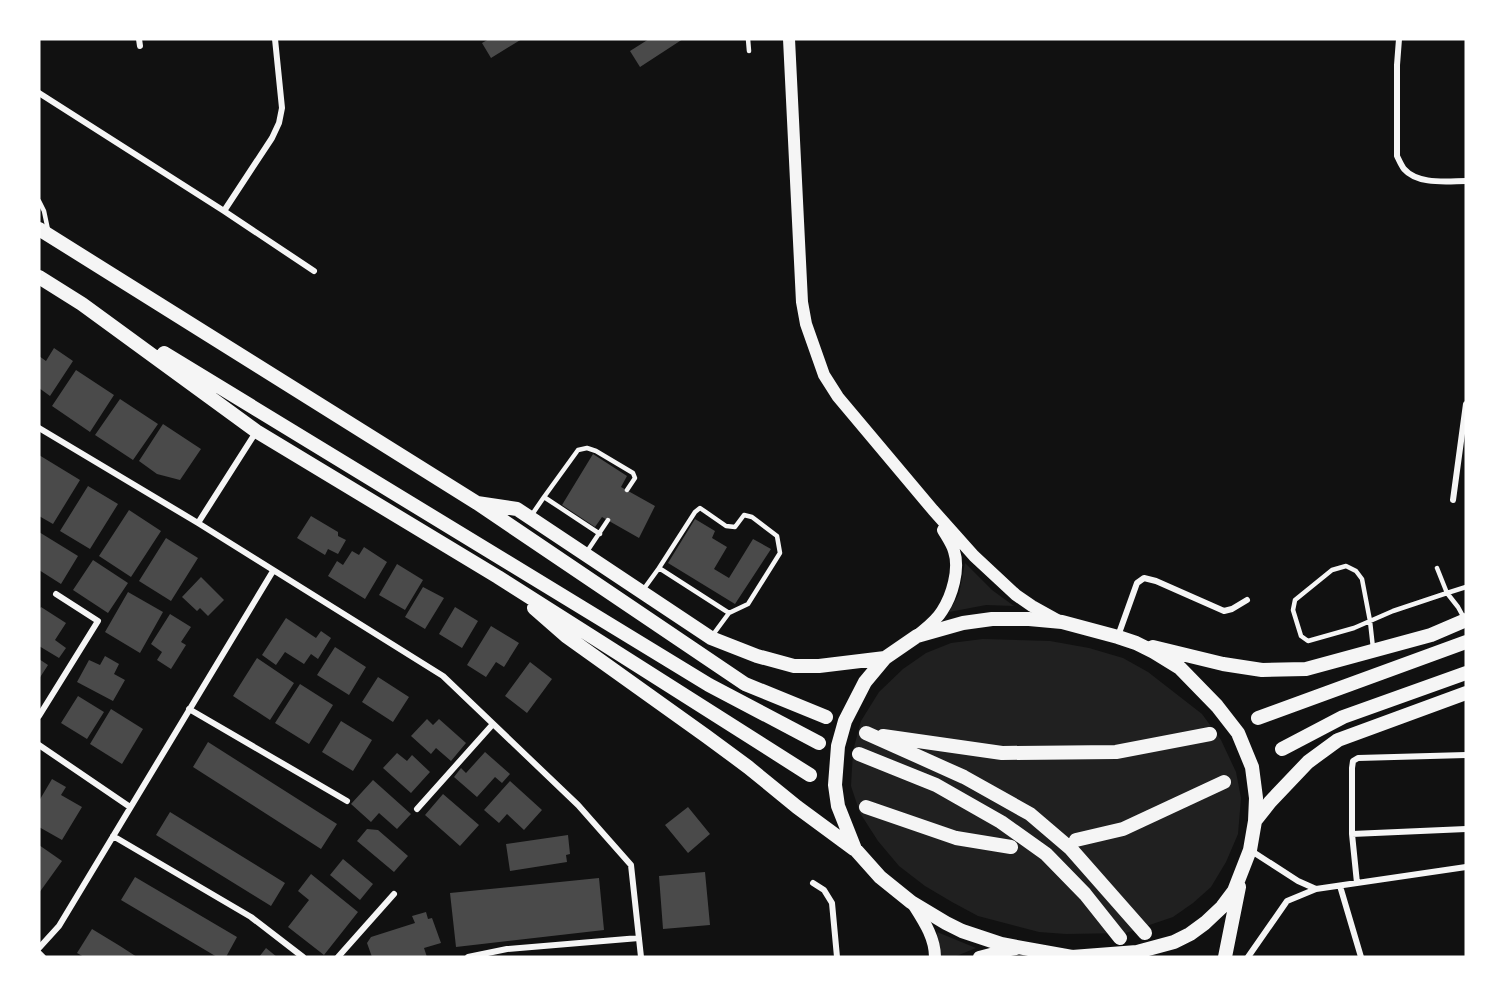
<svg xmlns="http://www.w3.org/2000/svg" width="1505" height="996" font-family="'Nunito Sans',sans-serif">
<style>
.green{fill:#202020}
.building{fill:#4a4a4a}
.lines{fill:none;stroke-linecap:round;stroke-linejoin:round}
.service{stroke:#f5f5f5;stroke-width:4.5}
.minor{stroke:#f5f5f5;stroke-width:6}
.secondary{stroke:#f5f5f5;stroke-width:12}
.primary{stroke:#f5f5f5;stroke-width:14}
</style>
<rect width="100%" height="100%" fill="#111"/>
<path class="green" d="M965,563L992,590L1014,606L986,605L949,612L959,594Z
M983,639L1050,641L1089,648L1123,658L1148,672L1202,714L1221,740L1236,772L1241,798L1238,834L1226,862L1211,887L1193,903L1173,917L1126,933L1066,934L1039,932L978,916L952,902L925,886L899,866L878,841L860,813L851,786L853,751L861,721L879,692L903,669L926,653L951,643Z
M937,932L976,948L954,957H940Z"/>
<path class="building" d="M489,39H522L491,58L482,43Z
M649,39H683L640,67L630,51Z
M54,348L73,361L50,396L39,388V356L46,361Z
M76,370L114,395L90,432L52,406Z
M120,399L158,424L133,460L95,435Z
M163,424L201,449L180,480L157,474L139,461Z
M593,454L627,476L621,487L655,506L639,538L602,517L595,527L562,505Z
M39,455L80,480L53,524L39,516Z
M88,486L118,504L90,549L60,531Z
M129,510L161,531L131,577L99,556Z
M311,516L338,532V536L346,540L338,554L328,549L325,555L297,538Z
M695,519L715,531L712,538L727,547L714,569L729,578L753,539L771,549L735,604L668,563Z
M39,532L78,556L61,584L39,570Z
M166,538L198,558L171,601L139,581Z
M364,547L387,562L365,599L328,576L337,561L343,565L352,551L359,555Z
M93,560L128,583L108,613L73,590Z
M397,564L423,580L405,610L379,595Z
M201,577L224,600L208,616L200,608L197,611L182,597Z
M423,587L444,598L425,629L405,617Z
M128,592L163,612L140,653L105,632Z
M41,607L66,623L55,640L66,648L59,658L39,646L40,637H39V610Z
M455,607L478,621L462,648L439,634Z
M170,614L191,627L181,642L186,645L171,669L157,660L162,652L151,644Z
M286,618L316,638L321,631L331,638L318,659L311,654L304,664L285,652L276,665L262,655Z
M491,626L519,643L504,667L496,662L486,677L467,665Z
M335,647L366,667L349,695L317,675Z
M105,656L119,664L114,674L125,680L113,701L77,682L89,660L100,665Z
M257,658L294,683L270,720L233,696Z
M39,659L48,665L39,679Z
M530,662L552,679L527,713L505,696Z
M378,677L409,697L393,722L362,702Z
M300,684L333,705L309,744L275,723Z
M78,696L104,712L87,739L61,723Z
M111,709L143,729L122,764L90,744Z
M427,719L433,725L439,719L466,743L451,761L436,748L431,754L411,736Z
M341,721L372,740L353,771L322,752Z
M208,742L337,824L321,849L193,767Z
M485,752L510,774L502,783L495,777L477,797L454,777L461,768L466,773Z
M397,753L407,761L412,755L430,772L411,793L383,768Z
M52,779L66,787L61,795L82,807L62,840L39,827V801Z
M373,780L411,814L397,829L379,813L371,822L351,804Z
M510,781L542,810L524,830L507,814L499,823L484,810Z
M443,794L479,825L460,846L425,815Z
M688,807L710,834L688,853L665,825Z
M170,812L285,883L271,906L156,835Z
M367,829L378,830L408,856L394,872L357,841Z
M568,835L570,854L566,855L567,862L510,871L506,844Z
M39,845L62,861L39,893Z
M343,859L373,884L360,900L330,875Z
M705,872L710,925L663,929L659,876Z
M311,874L358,912L324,955L288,927L309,900L298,891Z
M135,877L237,937L226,957H217L121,900Z
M599,878L604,930L456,947L450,893Z
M426,912L428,919L432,918L441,943L424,948L427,957H372L367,943L371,937L415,923L412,916Z
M92,929L120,946L137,957H84L77,953Z
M266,948L277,957H259Z"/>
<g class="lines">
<path class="service" d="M748,39L749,51
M39,201L44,211L48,230
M531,516L544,497
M600,534L544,497L578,450L587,448L596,451L633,473L635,478L627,490
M586,553L608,520
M659,568L729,613
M1437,568L1447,593L1466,587
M643,590L659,568L695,512L700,508L726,526L735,527L744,515L752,517L777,536L780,553L748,604L729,613L712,636
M1373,648L1370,621L1362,579L1356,571L1346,566L1332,570L1295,600L1293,610L1301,636L1308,641L1354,628L1393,611L1447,593L1458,607L1464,618"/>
<path class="minor" d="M139,39L140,46
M1399,39L1397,65V156C1399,160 1401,165 1404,169C1418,185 1447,181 1466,181
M39,93L224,211L314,271
M224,211L272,138L279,123L282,108L275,39
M39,428L198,523L443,676L578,805L631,865L641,957
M1453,500L1466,404
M198,523L256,432
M1118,636L1137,583L1144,578L1156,581L1224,611L1232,609L1247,600
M189,709L347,801
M39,716L98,621L56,594
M39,745L130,807
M417,809L493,724
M1352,834L1466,829
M113,836L251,917L303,957
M1250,850L1298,881L1316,889
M813,883L824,890L832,903L837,957
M1357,883L1352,834V768L1353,761L1358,758L1466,755
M1340,886L1361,957
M39,948L59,926L273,571
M39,953L43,957
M338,957L394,894
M468,957L507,949L639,938
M1248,957L1287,901L1316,889L1466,867"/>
<path class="secondary" d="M789,39L802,302L806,324L824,375L838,397L933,510L974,556L1016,595L1032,606L1059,621
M918,635C926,628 936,621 942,611C952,596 960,569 954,551C952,544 947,537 943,530
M913,904C923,920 935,937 935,957
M979,957L998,952L1016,949"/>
<path class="primary" d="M39,229L477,503L745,684L826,717
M39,277L82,304L256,431L498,577L810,775
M164,353L709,685L819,743
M477,503L517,509L711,638L757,656L794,666H819L885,658L917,636L963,623L992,619H1029L1062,622L1118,637L1136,643L1154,652L1180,668L1217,706L1238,733L1252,767L1256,798L1255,821L1250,850L1234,891L1222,907L1205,923L1190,934L1174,942L1137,952L1072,957L1001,944L962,931L946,923L911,902L880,877L855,849L838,806L835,785L838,746L845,721L865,682L885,658
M534,608L566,636L706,736L748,767L797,807L854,849
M1153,647L1223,664L1262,670L1306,669L1431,635L1466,620
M1258,718L1466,642
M866,733L964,777L1030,814L1071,849L1145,933
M883,736L1002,753L1116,752L1210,734
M1282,749L1343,717L1466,673
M859,754L936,785L1001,822L1046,854L1085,894L1120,938
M866,807L956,838L1011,847
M1255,821L1270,802L1308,762L1338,740L1466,693
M1076,840L1123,829L1224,782
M1225,957L1239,887"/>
</g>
<rect width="1505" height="996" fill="none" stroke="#ffffff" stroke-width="81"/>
</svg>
